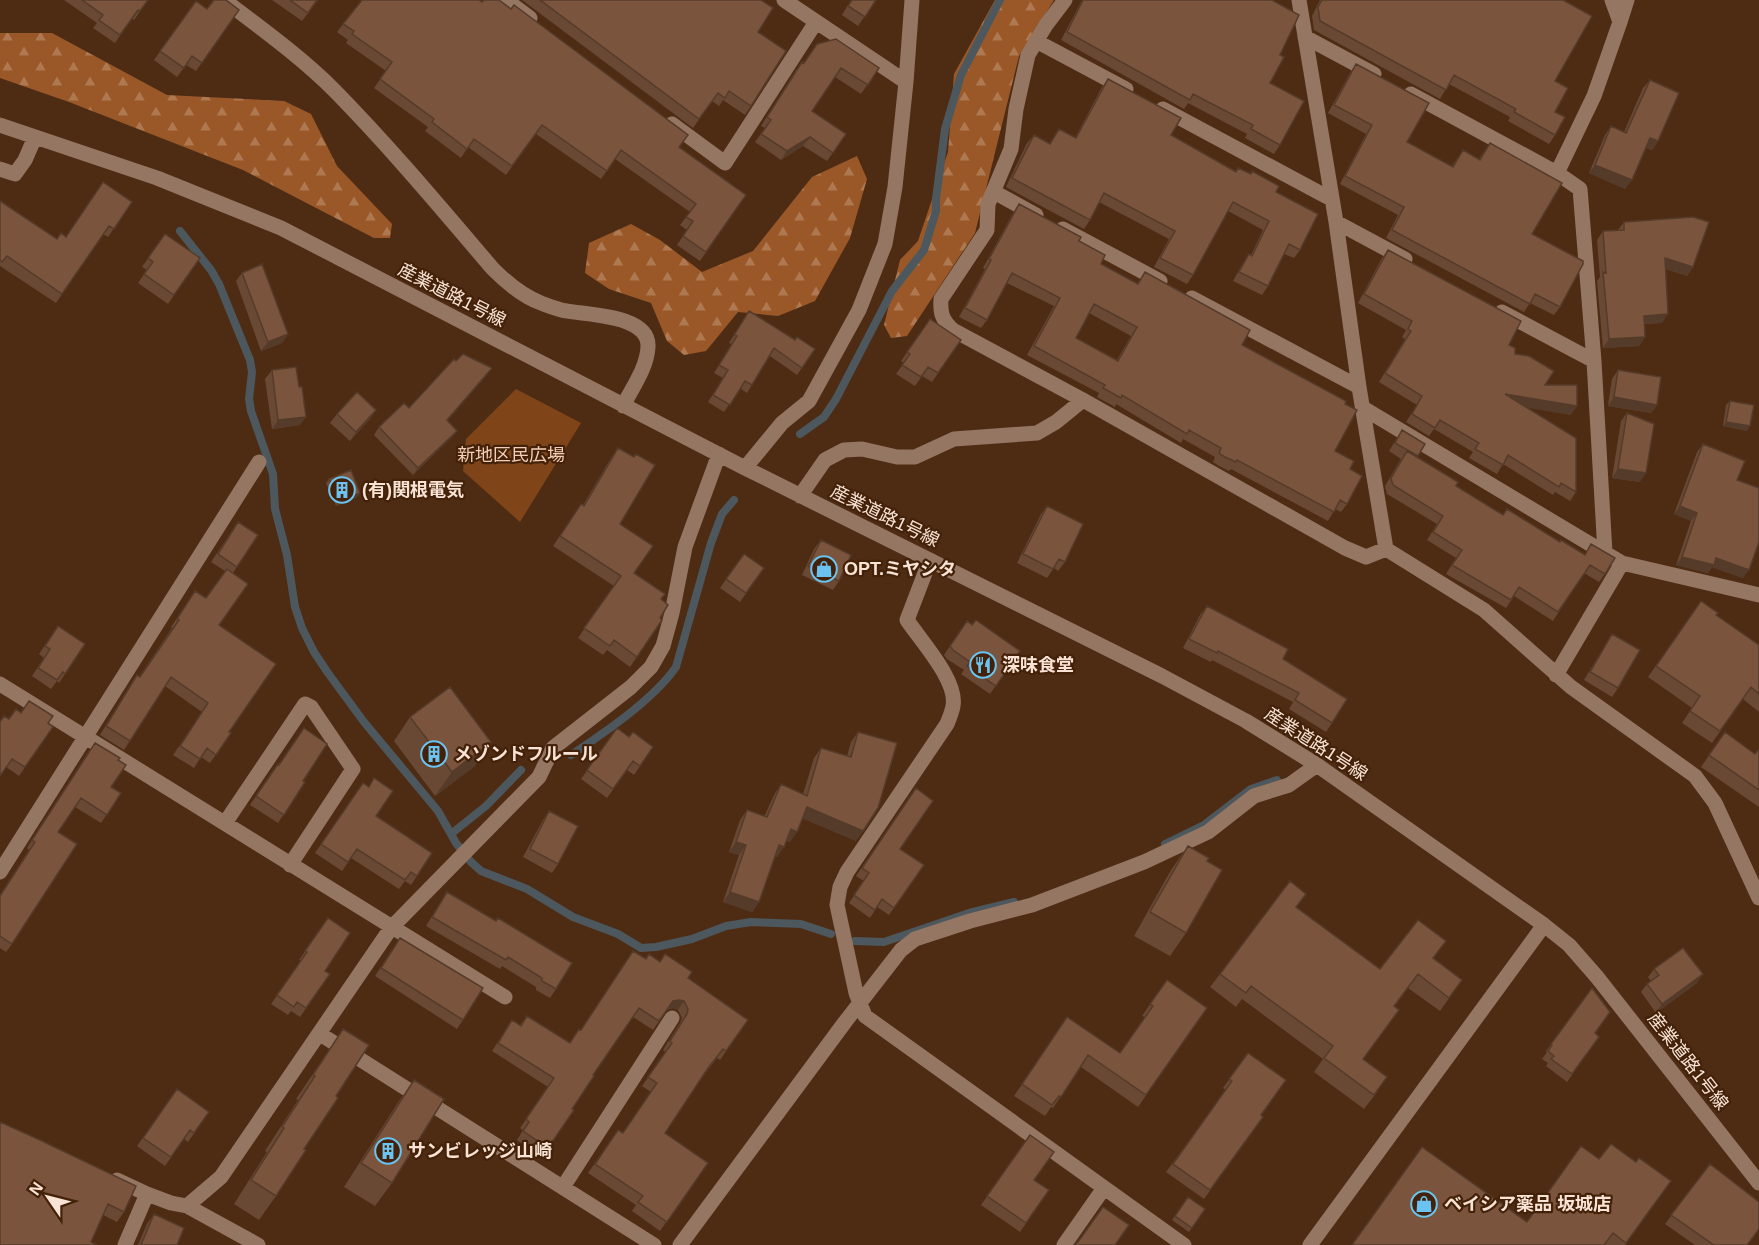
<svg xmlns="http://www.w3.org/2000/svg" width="1759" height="1245" font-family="Arial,'Noto Sans JP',sans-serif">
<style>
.green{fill:#7f4519}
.forest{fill:url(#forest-firs)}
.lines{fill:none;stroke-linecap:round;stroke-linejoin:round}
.stream{stroke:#4c585d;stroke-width:8}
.minor{stroke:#957663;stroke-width:15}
.wall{fill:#694834;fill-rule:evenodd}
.shaded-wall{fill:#553b2a}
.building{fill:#7a543c;stroke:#553b2a;stroke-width:1.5;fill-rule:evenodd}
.labels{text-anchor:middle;stroke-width:4.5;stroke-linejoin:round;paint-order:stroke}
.street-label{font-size:18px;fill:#f9e3d5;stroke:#432209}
.park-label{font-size:18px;fill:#f4cdb6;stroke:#432209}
.poi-label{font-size:18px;font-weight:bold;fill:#f9e3d5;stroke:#432209;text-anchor:start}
</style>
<defs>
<pattern id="forest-firs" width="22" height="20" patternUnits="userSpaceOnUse" patternTransform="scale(1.5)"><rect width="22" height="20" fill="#9a5829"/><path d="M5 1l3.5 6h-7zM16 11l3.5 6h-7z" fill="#ae7851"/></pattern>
</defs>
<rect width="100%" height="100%" fill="#4e2c14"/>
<path class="green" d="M516,389L581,423L520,522L463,471L466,439Z"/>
<path class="forest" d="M995,0H1054L1019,56L975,233L907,336L891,338L884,325L900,260L918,241L948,152L954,74Z
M0,33H52L167,95L284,101L311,114L337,166L392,224L390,238H374L243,170L69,102L0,78Z
M857,156L867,179L850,238L815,301L778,316L738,312L706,351L684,355L667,341L651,303L609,289L585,273L589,243L631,224L660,240L702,272L753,251L812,177Z"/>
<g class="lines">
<path class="stream" d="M180,231L211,270L219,284L250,360L252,372L249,399L251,411L273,474L275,509L287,555L295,607L302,628L314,652L328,673L364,722L438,811L456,843L471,862L481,871L527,889L573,917L618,934L641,948L656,947L692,939L726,926L751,922L801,924L831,934
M800,434L824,417L836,399L892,291L924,250L936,211V199L945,129L961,75L1000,0
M571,755C604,733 653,700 676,667L711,543L722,514L734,500
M451,834L486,806L521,770
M1165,844L1204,825L1251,789L1277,780
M855,941L884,942L969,913L1014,902"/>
<path class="minor" d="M224,0C262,29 301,57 334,90C390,147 441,208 493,269C507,283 522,296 541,303C549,306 559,310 567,311C588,315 650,315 648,347C647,368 632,388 623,406
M506,0L530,18
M784,0L906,82
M1065,0L1046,25L1028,55L1016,109L1011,149L988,204L987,230L941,299C940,313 942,320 953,330L1083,400L1345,548L1366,557L1386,549
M1299,0L1336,222L1359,387L1386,549
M1620,22L1627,0
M1305,37L1374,74
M1036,41L1126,89
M1411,94L1557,173
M1163,109L1331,199
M672,124L725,163L816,22
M0,125L157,178L281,228L745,468L1162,676L1246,721L1317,765L1544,925L1569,945L1597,977L1759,1183
M0,169L15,174L25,160L35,137
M994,192L1036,215
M1336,222L1405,259
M1063,229L1160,281
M1192,298L1359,387
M1502,312L1594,361
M1363,408L1605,553
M745,468L782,423L809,401L859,310L885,244L895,187L906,82L912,0
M800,496L825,460L844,450L862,449L897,457H915L954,439L1037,433L1056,422L1083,400
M1386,549L1484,610L1571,687L1695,776L1715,803L1759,898
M930,560L907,620C921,641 958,681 953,706C952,712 949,719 947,724L847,872L840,887L837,905L856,993L865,1016L1184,1245
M1622,563L1759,595
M1556,675L1622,563L1605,553L1594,361L1580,189L1557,173L1594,96L1620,22L1612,0
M0,684L505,997
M225,823L305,704L311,707L353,769L290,865
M0,872L259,462
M320,1034L654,1245
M117,1180L147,1194L171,1203L187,1206L258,1245
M563,1187L672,1018
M187,1206L221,1177L391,928L539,777L553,748L631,687L651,667L663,646L672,613L685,547L719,454
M125,1245L147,1194
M680,1245L845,1022L901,950L915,939L970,921L1032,905L1144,862L1208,832L1254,796L1289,785L1317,765
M1064,1245L1104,1188
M1310,1245L1544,925"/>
</g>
<path class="wall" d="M64,0H148L134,20L132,18L115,43L93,28L97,23Z
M272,0H318L302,21Z
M522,0H761L751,106L745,115L723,100L719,106L712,101L693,128Z
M851,0H876L858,26L842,15Z
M1082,0H1272L1280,55L1270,83L1280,145L1274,154L1245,138L1247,134L1188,103L1184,109L1061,40Z
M1320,0H1563L1555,81V135L1549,144L1508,121L1510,117L1449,84L1440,99L1314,30L1312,16Z
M196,1L207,9L239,10L196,71L186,65L177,77L154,60Z
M343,24L679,147L746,195L700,261L677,245L687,230L680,225L690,212L615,159L601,179L536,134L506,175L468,147L461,158L425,131L428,127L374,88L386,71L346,43L348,40L337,32Z
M804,63L879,68L861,94L835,77L812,111L846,134L827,161L803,146L781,160L755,142L765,128L761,126L796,70Z
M1356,64L1407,142L1452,166L1463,150L1479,159L1490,143L1532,234L1560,307L1554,315L1530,303L1524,312L1386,238L1398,215L1340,184L1366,134L1328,113L1350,73Z
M1108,79L1171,135L1236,171L1238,168L1276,192L1300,250L1294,258L1284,254L1268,286L1262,295L1233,281L1243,263L1249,254L1251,255L1263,230L1228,211L1193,275L1187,284L1154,267L1169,239L1099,202L1090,220L1084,229L1006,187L1027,143L1034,135L1050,143L1059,129L1075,138L1102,87Z
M1650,80L1658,141L1652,150L1646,148L1632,180L1625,189L1589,173L1605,135L1611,126L1624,132L1643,88Z
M0,201L57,239L66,236L132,202L108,237L103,234L56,303L0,266Z
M1019,204L1079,241L1101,264L1137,284L1145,272L1242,345L1345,404L1335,451L1350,469L1347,504L1341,512L1335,509L1328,521L1231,469L1229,471L1219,466L1213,462L1215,457L1183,439L1181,443L1116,404L1115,407L1097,397L1099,393L1027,355L1054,306L1007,283L987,320L981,328L959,317L985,269L983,268L1013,213ZM1089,313L1131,336L1117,360L1076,338Z
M1624,222L1693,267L1687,276L1666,269L1662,323L1645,324V337L1639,346L1603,348L1597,281L1600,277L1597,240L1603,231L1618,230Z
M165,234L200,258L168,304L138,283L147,270L142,267Z
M1388,250L1509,345L1515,354L1545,385L1571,415L1526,407L1576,492L1570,501L1555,492L1553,495L1503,464L1497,474L1469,458L1473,452L1434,429L1429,436L1406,422L1417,405L1379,382L1405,339L1402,337L1406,330L1358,303L1382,258Z
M242,273L288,334L282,343L261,351L236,281Z
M749,311L795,340L815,349L797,375L770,356L747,393L740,388L724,412L708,402L723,378L714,373L732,344L729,343Z
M930,319L961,340L932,382L922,376L915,386L896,374L904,363L901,361Z
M456,361L487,375L447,421L457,431L451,438L413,475L374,435L379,427L409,408Z
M272,370L300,425L272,429L265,379Z
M1618,370L1657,405L1651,413L1608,406L1612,379Z
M1730,401L1747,431L1723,426L1726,405Z
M376,410L370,419L350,441L330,423L337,414Z
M1627,413L1640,482L1612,478L1621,421Z
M1402,430L1417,457L1456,486L1503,515L1507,509L1605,574L1599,582L1584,573L1553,621L1514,596L1506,608L1446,574L1456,558L1427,540L1437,524L1387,494L1385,486L1401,459L1389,451Z
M1703,444L1737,480L1743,578L1712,567L1708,573L1676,565L1691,521L1674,514L1697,452Z
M618,448L620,524L634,573L661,599L660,618L662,620L630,667L607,650L603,655L578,638L614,586L553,546L581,504L583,505L611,458Z
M329,479L360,493L357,497L336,506L326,483Z
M1047,506L1065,562L1058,571L1054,568L1047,578L1017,563L1041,514Z
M238,522L258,535L233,573L219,625L229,732L231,733L210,763L201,757L194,768L173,755L202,712L165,686L124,750L100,735L131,684L137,675L139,677L172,628L171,627L195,591L206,598L225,571L211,562Z
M821,540L839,581L833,590L802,575L814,549Z
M744,554L764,568L740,602L720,588Z
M1701,601L1716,615L1759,645V712L1743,699L1712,743L1682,723L1692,708L1648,677Z
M1207,606L1283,659L1332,723L1326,732L1289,709L1293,702L1212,660L1211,662L1183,648L1200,615Z
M967,621L1020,651L990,694L961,674L964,670L947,659L944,655Z
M58,626L85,644L59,683L57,681L51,689L32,676L44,658L39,654Z
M1612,634L1618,688L1612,697L1584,680Z
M21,712L48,723L53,727L19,776L6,767L9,719Z
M410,717L475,766L435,796L394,741Z
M617,728L629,737L653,747L634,775L627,770L607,798L581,779Z
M858,732L856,841L802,818L790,842L786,840L784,847L777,857L775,856L759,902L752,912L723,902L739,855L729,852L740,820L747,810L764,817L774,795L781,784L803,794L814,758L821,748L847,756L851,742Z
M1725,732L1755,754L1759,749V807L1701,767Z
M89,751L118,760L111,787L121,793L101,823L75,807L58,832L12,944L6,952L0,948V895L29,850L27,848Z
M272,773L303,781L305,782L278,823L250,805Z
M363,783L376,816L432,853L411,885L405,881L399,889L351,858L342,871L315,853Z
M916,788L900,849L924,865L889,915L877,907L870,918L849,903L864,881L856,876Z
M549,811L558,864L552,873L523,857L543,820Z
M1188,846L1186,933L1170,956L1134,936L1171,870Z
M447,892L496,921L556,989L550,998L536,990V987L502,966L500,969L426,926Z
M1296,908L1380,969L1433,959L1462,980L1440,1011L1408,988L1395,1006L1399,1010L1363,1059L1378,1091L1364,1109L1314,1072L1323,1059L1242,999L1236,1007L1210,987L1220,974Z
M328,918L325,971L330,974L300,1017L291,1011L288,1015L271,1004L301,961L299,960Z
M400,938L463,1020L457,1029L375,976Z
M646,959L688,978L748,1020L720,1060L717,1058L703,1076L665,1133L708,1163L660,1231L632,1211L636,1205L588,1173L618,1130L623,1133L651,1092L642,1086L666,1052L663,1050L680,1023L682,1018L678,1010L673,1008L667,1010L653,1030L633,1017L593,1075L572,1109L574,1110L542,1157L517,1140L523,1130L520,1128L548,1087L492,1051L512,1020L520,1025L527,1016L570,1043Z
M1654,969L1697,983L1656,1013L1641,992L1647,984L1651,981L1648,977Z
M1167,980L1207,1008L1138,1107L1081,1067L1053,1108L1051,1107L1045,1116L1014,1096L1067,1017L1120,1053L1145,1017L1142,1016Z
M1592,988L1595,1033L1599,1037L1567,1082L1546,1066L1548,1063L1542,1059L1547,1052L1546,1051Z
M343,1029L336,1096L276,1196L259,1220L234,1204L267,1152L265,1151L298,1100L296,1099Z
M1248,1053L1261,1115L1263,1117L1204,1199L1166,1172L1226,1090L1223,1088Z
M414,1080L392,1183L375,1206L344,1187L397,1104Z
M177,1089L209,1112L188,1142L184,1139L165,1166L137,1146Z
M0,1122L124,1212L117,1222L103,1215L91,1242L0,1245Z
M1030,1135L1034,1180L1049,1190L1020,1232L981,1205Z
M1599,1159L1636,1162L1671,1181L1625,1245H1352L1527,1222Z
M1710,1164L1748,1245H1695L1665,1224Z
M1188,1197L1205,1209L1189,1232L1172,1220Z
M154,1214L177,1245H138L147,1224Z"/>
<path class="shaded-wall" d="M810,137L803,146L781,160L787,151Z
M1650,138L1658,141L1652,150L1644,147Z
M1595,165L1632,180L1625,189L1589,173Z
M1665,258L1693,267L1687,276L1659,266Z
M1668,314L1662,323L1638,324L1644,316Z
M288,334L282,343L261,351L268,342Z
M1645,337L1639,346L1603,348L1609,339Z
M492,368L487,375L441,428L447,420Z
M1505,394L1577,406L1571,415L1499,403Z
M1614,397L1657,405L1651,413L1608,406Z
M376,410L370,419L350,441L356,432Z
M306,417L300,425L272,429L278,420Z
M1726,422L1750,426L1747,431L1723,426Z
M457,431L451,438L413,475L418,468Z
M1618,469L1646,473L1640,482L1612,478Z
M360,493L357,497L336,506L339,501Z
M1680,506L1697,513L1691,521L1674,514Z
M1682,557L1716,558L1749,570L1743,578L1712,567L1708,573L1676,565Z
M491,742L475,766L435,796L452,772Z
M807,807L863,831L856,841L800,817Z
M791,829L797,832L790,842L784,839Z
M736,842L746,845L739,855L729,852Z
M779,845L784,847L777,857L772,855Z
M730,892L759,902L752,912L723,902Z
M1703,974L1697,983L1656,1013L1662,1004Z
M679,1000L684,1001L678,1010L673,1008L667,1010L673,1001Z"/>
<path class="building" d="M82,0H148L140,11L138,10L120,35L99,20L103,15Z
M214,0H226L239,10L202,63L192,56L184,68L160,51L196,1L207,9Z
M290,0H317L308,13Z
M362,0H479L482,2L484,0H499L511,9L514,5L688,135L679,147L746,195L706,252L683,236L693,221L686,217L696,204L621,150L607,171L542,125L512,166L474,139L467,149L432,122L434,119L380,79L392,62L352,34L354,31L343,24Z
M540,0H761L773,8L758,32L786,51L751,106L729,91L725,98L718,93L699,119Z
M852,0H876L865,17L848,6Z
M1083,0H1272L1299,15L1280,55L1284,57L1270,83L1304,101L1280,145L1251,129L1253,125L1193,94L1190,100L1067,32Z
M1322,0H1563L1592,16L1555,81L1568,88L1555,112L1565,117L1555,135L1514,112L1516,109L1454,75L1446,90L1320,21L1318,7Z
M836,39L879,68L868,85L841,68L812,111L846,134L833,153L810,137L787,151L761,134L771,120L767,117L802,62L804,63L817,44Z
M1356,64L1429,103L1407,142L1453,167L1463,150L1480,160L1490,143L1562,183L1532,234L1583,261V264L1560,307L1535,294L1530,304L1392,230L1404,207L1345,176L1372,125L1334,105Z
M1108,79L1181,118L1171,135L1236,172L1238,168L1251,174L1252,171L1279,186L1276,192L1318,214L1300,250L1289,244L1268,286L1239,272L1249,254L1252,256L1269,221L1233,202L1193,275L1160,258L1175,231L1104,193L1090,220L1012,178L1034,135L1050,144L1059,129L1076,138Z
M1650,80L1679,93L1658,141L1650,138L1632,180L1595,165L1611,126L1626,133Z
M103,182L132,202L114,229L109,226L62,294L7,256L2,262L0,260V201L57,239L61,233L66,237Z
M1019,204L1081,237L1079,241L1105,255L1101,264L1138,284L1145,272L1250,330L1242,345L1346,401L1345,404L1357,410L1335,451L1354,461L1350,469L1362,476L1347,504L1340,500L1334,512L1237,460L1236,462L1225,457L1219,453L1221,448L1189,430L1187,434L1122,395L1121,398L1103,388L1105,385L1034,346L1060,298L1012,273L987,320L965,308L991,260L989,259ZM1094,304L1137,327L1118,361L1076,338Z
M1693,217L1709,222L1693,267L1665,258L1668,314L1644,316L1645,337L1609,339L1603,272L1606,273L1603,231L1624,230V222Z
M165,234L200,258L174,295L144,274L153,262L148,258Z
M1388,250L1521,321L1509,345L1515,348V354L1529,356L1554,371L1545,385H1577V406L1505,394L1576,438V492L1561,483L1559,487L1508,455L1503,465L1475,449L1479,443L1440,420L1435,428L1412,414L1422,396L1385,373L1411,331L1408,329L1412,321L1364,294Z
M262,264L288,334L268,342L242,273Z
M749,311L795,340L797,337L815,349L802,368L774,348L752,385L745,381L730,405L713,395L728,370L719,365L737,336L734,335Z
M930,319L961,340L938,373L928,367L921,377L902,365L910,354L907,352Z
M463,354L492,368L447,420L457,431L418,468L379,427L404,403L409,408L454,359L456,361Z
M296,367L299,387H302L306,417L278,420L272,370Z
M1618,370L1661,377L1657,405L1614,397Z
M357,392L376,410L356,432L337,414Z
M1730,401L1754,405L1750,426L1726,422Z
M1627,413L1654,424L1646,473L1618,469Z
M1402,430L1425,444L1418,456L1395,443Z
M1703,444L1745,461L1737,480L1759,488V542L1749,570L1716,558L1714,565L1682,557L1697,513L1680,506Z
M618,448L634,457L636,454L655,465L620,524L653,546L634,573L665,594L661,599L668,605L660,618L662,620L637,657L614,640L610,646L584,628L621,576L560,536L581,504L584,506Z
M1407,451L1458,482L1456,486L1503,515L1507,509L1560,542L1561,540L1585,555L1591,544L1615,558L1605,574L1590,565L1558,612L1519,587L1511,600L1452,565L1462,550L1433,532L1443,516L1393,485L1391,478Z
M351,470L360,493L339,501L329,479Z
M1047,506L1083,524L1065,562L1059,559L1053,569L1023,554Z
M238,522L258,535L237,567L218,554Z
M821,540L851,555L839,581L808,566Z
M744,554L764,568L746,593L726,579Z
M227,569L248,584L219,625L276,664L229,732L231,733L216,755L207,748L200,759L180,746L208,703L171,677L130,741L106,726L137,675L140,677L179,620L177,619L195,591L206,598Z
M1701,601L1718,613L1716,615L1759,645V694L1751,687L1720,731L1690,711L1700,696L1656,666Z
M1207,606L1288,649L1283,659L1347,699L1332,723L1295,700L1299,693L1218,651L1217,653L1189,639Z
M976,620L1020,651L996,686L967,666L970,662L953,650L950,646L967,621L972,625Z
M58,626L85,644L65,674L63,672L57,680L38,668L50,649L45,646Z
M1612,634L1640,650L1618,688L1590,672Z
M450,687L491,742L452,772L410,717Z
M29,701L53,716L48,723L53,727L25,767L12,759L0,776V722L4,716L9,719L16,709L21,713Z
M304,728L327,744L303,781L305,782L284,815L256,796L278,764L279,765Z
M617,728L629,737L633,732L653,747L640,766L633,761L613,789L587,770Z
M858,732L897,743L878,808L863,831L807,807L797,832L791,829L784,847L779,845L759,902L730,892L746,845L736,842L747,810L767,817L781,784L807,796L821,748L851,757Z
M1725,732L1755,754L1759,749V790L1709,755Z
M95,743L120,758L118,760L126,765L111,787L121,793L107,815L81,798L58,832L77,844L12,944L0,936V896L35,842L32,840Z
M374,778L393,791L376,816L432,853L417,876L411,872L405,880L357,849L348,862L321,844L363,783L369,787Z
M916,788L933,801L900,849L924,865L894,908L882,899L875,910L854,895L869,873L862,868Z
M549,811L578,826L558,864L530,849Z
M1188,846L1209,858L1207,861L1222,870L1186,933L1150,912Z
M1290,881L1306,894L1296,907L1380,969L1418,920L1446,941L1433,958L1462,980L1449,998L1418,974L1394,1006L1399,1010L1363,1059L1387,1077L1374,1095L1324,1058L1333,1046L1251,986L1246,993L1220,974Z
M447,892L496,921L498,918L572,963L556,989L542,981V978L508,957L506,960L432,917Z
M328,918L350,933L325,971L330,974L306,1008L297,1002L294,1007L277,995L307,952L305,951Z
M400,938L483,988L463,1020L381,968Z
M1683,948L1703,974L1662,1004L1647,984L1659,975L1654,969Z
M633,951L646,959L649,954L660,962L665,954L692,972L688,978L748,1020L726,1051L723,1049L708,1068L665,1133L708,1163L667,1222L638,1202L643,1196L595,1164L618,1130L623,1133L657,1083L648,1077L672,1043L670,1041L687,1014L688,1009L684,1001L679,1000L673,1001L659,1021L639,1008L593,1075L594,1076L572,1109L574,1110L548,1148L523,1131L529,1122L526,1119L554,1078L498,1043L512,1020L521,1026L527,1016L570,1043L579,1029L581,1030Z
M1167,980L1207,1008L1146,1095L1088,1055L1061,1097L1059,1096L1052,1105L1022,1084L1067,1017L1120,1053L1153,1006L1150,1004Z
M1592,988L1610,1012L1595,1033L1599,1037L1572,1074L1551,1059L1554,1056L1548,1051L1552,1045L1551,1044Z
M343,1029L369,1045L336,1096L338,1098L304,1149L306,1150L276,1196L251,1180L284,1128L282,1127L315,1076L313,1075Z
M1248,1053L1286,1080L1261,1115L1263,1117L1210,1190L1173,1164L1232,1081L1229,1079Z
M414,1080L444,1099L392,1183L361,1163Z
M177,1089L209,1112L194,1133L190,1130L171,1157L143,1138Z
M0,1122L40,1140L136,1186L124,1212L108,1204L91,1242L97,1245H0Z
M1030,1135L1054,1152L1034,1180L1049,1190L1026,1223L987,1196Z
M1611,1144L1636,1162L1639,1158L1671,1181L1626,1243L1613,1233L1604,1245H1352L1422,1147L1527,1222L1581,1146L1599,1159Z
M1710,1164L1759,1202V1229L1747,1245H1714L1671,1215Z
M1188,1197L1205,1209L1192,1228L1175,1216Z
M1103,1207L1129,1225L1115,1245H1074L1078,1242Z
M154,1214L184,1228L177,1245H141Z"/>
<defs>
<g id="building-ring" transform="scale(1.35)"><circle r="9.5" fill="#432209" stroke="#6ac3f1" stroke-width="1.5"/><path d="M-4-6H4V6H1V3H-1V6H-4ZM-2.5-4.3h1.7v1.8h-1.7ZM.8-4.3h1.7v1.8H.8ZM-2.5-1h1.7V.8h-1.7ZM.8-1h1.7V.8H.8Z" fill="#6ac3f1"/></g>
<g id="shop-ring" transform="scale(1.35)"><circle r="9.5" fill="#432209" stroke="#6ac3f1" stroke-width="1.5"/><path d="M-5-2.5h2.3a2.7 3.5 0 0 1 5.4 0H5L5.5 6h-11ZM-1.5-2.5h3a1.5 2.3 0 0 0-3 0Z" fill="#6ac3f1"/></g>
<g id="restaurant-ring" transform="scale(1.35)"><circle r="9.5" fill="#432209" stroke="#6ac3f1" stroke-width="1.5"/><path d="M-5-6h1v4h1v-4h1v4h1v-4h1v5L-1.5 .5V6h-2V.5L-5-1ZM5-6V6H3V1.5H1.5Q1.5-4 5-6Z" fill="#6ac3f1"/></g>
</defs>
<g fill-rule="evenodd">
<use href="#building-ring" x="342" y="490"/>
<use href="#shop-ring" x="824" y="569"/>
<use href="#restaurant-ring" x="983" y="665"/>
<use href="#building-ring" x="434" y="754"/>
<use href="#building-ring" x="388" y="1151"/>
<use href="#shop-ring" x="1424" y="1204"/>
</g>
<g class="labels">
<g class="street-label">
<text transform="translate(452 295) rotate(27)" y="6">産業道路1号線</text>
<text transform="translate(885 516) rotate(26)" y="6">産業道路1号線</text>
<text transform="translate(1316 744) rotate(33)" y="6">産業道路1号線</text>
<text transform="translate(1688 1061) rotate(52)" y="6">産業道路1号線</text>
</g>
<g class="park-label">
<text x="511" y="461">新地区民広場</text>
</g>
<g class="poi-label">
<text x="362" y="496">(有)関根電気</text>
<text x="844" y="575">OPT.ミヤシタ</text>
<text x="1002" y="671">深味食堂</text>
<text x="454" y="760">メゾンドフルール</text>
<text x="408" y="1157">サンビレッジ山崎</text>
<text x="1444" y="1210">ベイシア薬品 坂城店</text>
</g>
</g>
<g transform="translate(48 1197) rotate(305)" stroke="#432209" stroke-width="4.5" paint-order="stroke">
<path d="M0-4.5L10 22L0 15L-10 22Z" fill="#f9e3d5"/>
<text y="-9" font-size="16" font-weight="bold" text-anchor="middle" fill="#f9e3d5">N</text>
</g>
</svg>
